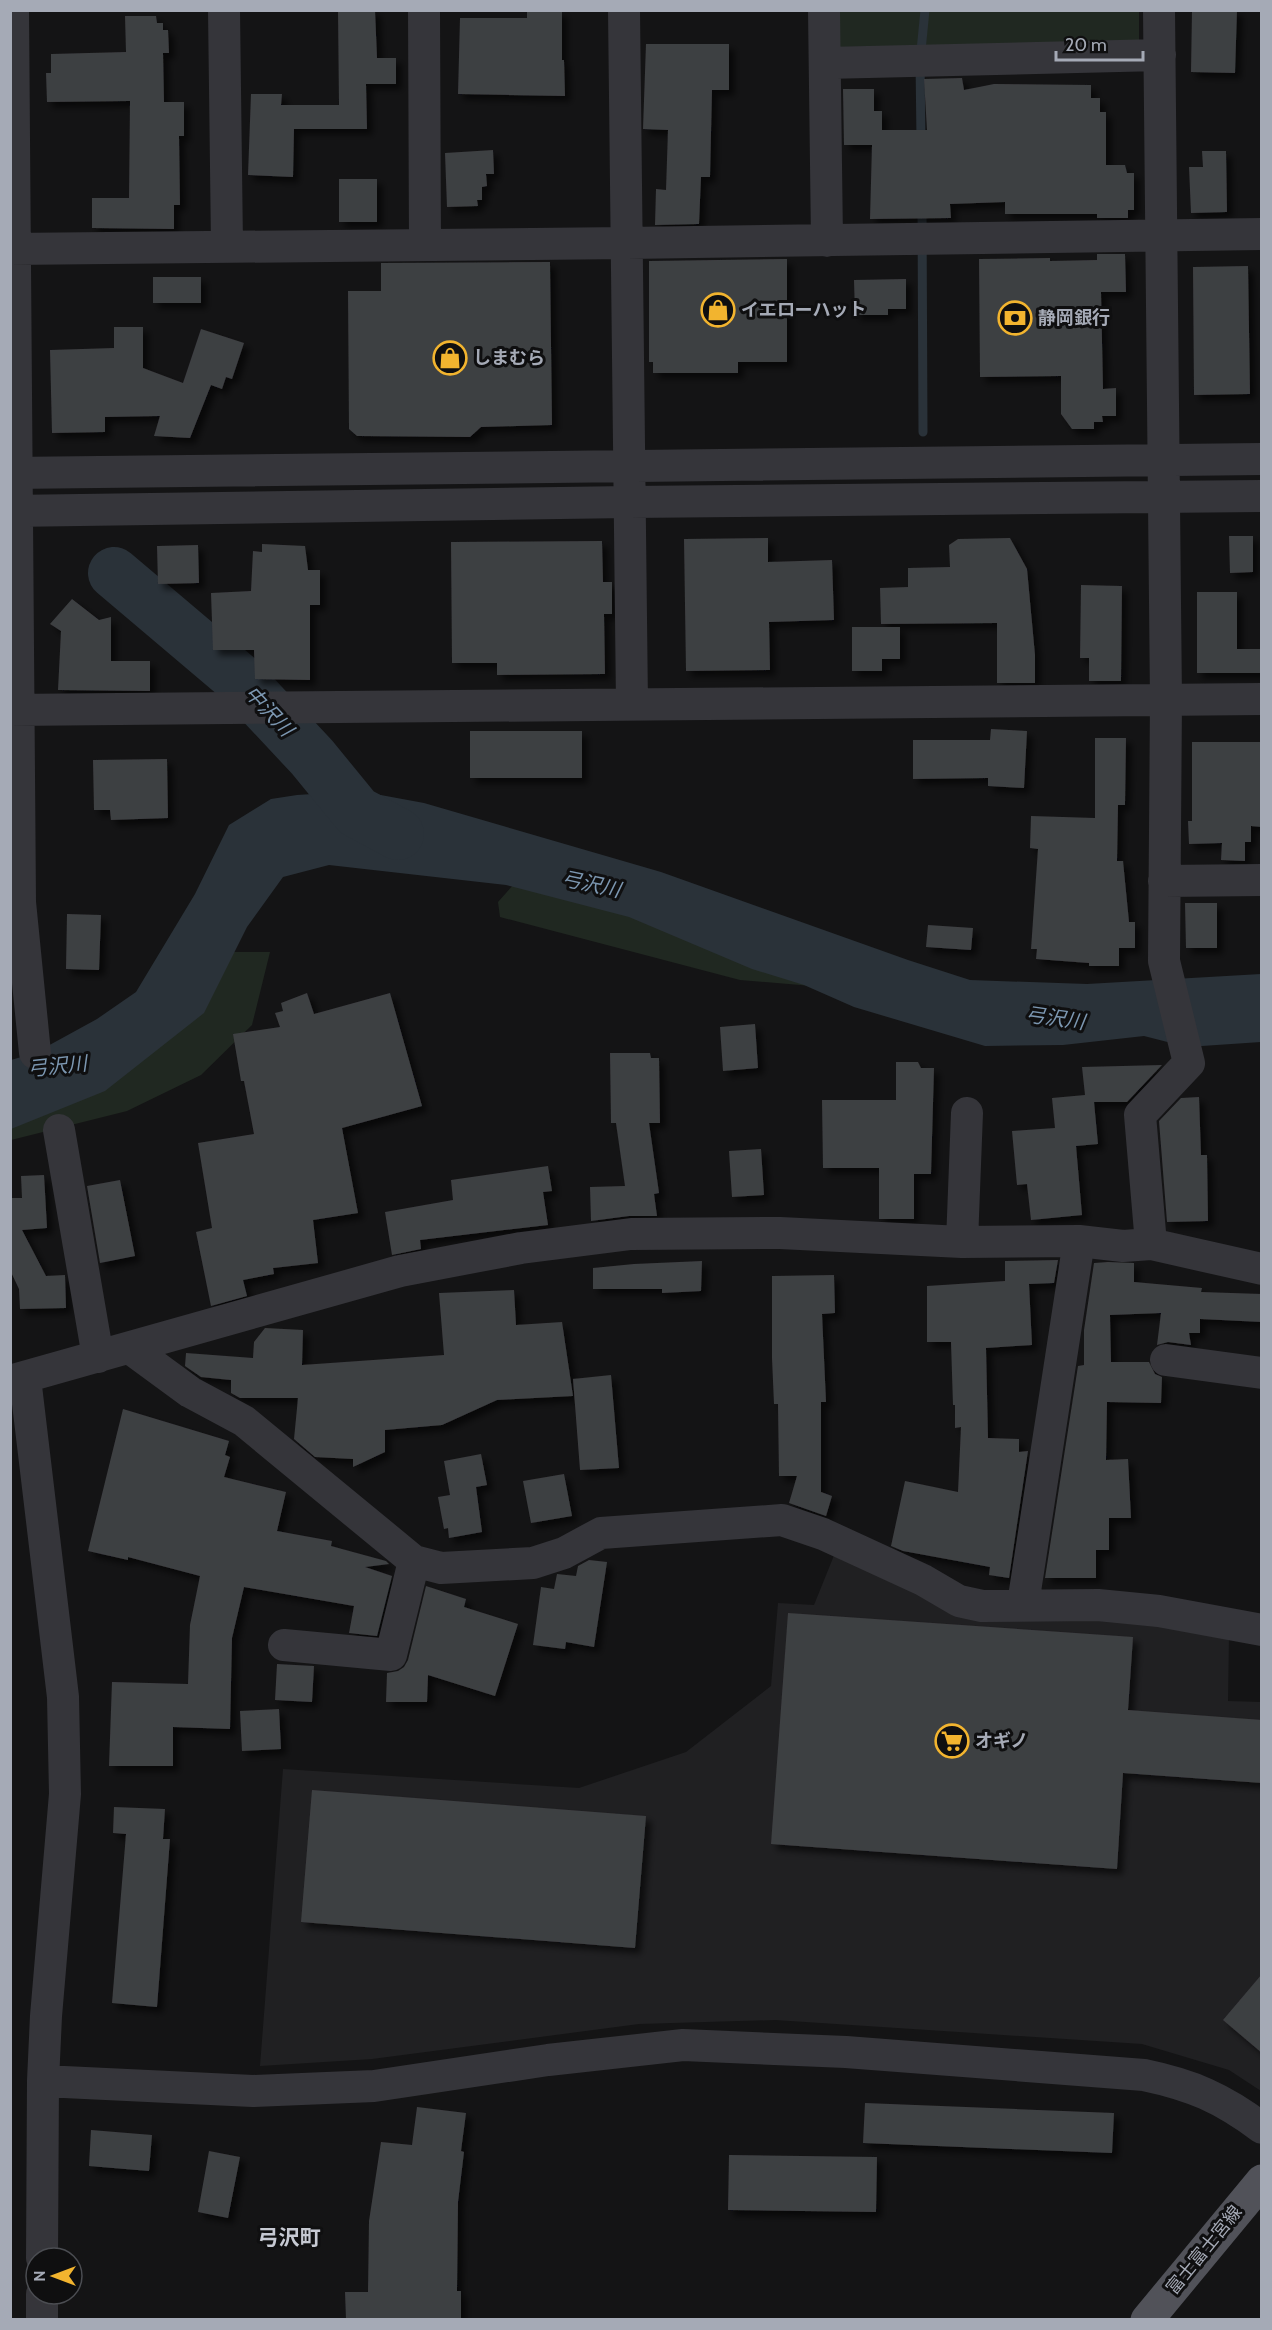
<svg xmlns="http://www.w3.org/2000/svg" width="1272" height="2330" font-family="Cabin,'Noto Sans JP',sans-serif">
<style>
.built{fill:#202022}
.green{fill:#202821}
.water{fill:#2a3239}
.lines{fill:none;stroke-linecap:round;stroke-linejoin:round}
.stream{stroke:#2a3239;stroke-width:9}
.river{stroke:#2a3239;stroke-width:52}
.building{fill:#3e3f42;filter:url(#shadow)}
.minor{stroke:#35353a;stroke-width:32}
.major{stroke:#515259;stroke-width:33}
.labels{text-anchor:middle;stroke-width:6;stroke-linejoin:round;paint-order:stroke}
.poi-label{font-size:18px;font-weight:bold;fill:#a5aab6;stroke:#0f0f10;text-anchor:start}
.street-label{font-size:18px;fill:#a5aab6;stroke:#0f0f10}
.water-label{font-size:20px;font-style:italic;fill:#7c97b1;stroke:#0f0f10}
.quarter-label{font-size:21px;font-weight:bold;fill:#c6c9d2;stroke:#0f0f10}
</style>
<defs>
<filter id="shadow"><feDropShadow dx="5.5" dy="5.5" stdDeviation="3" flood-color="#0009"/></filter>
</defs>
<rect width="100%" height="100%" fill="#141415"/>
<path class="built" d="M835,1553L964,1613L1120,1615L1229,1637L1228,1701L1261,1702V2091L1229,2070L1142,2044L775,2020L639,2024L372,2059L260,2066L283,1769L579,1788L686,1752L771,1686L778,1603L814,1605Z"/>
<path class="green" d="M839,11H1139V44L840,47Z
M565,879L812,986L740,980L500,917L498,902L513,885Z
M230,952H270L252,1025L201,1075L127,1111L11,1140L10,1099Z"/>
<path class="water" d="M359,791L424,803L661,872L908,960L970,980L1087,984L1261,974V1042L1187,1047L1144,1036L1063,1045L985,1046L854,1007L804,985L752,969L629,917L506,885L329,865L283,877L247,927L204,1013L105,1091L11,1129V1060L35,1053L97,1019L136,992L195,894L229,825L271,799L297,795Z"/>
<g class="lines">
<path class="stream" d="M921,141L920,61L925,10
M922,206L923,432"/>
<path class="river" d="M114,573L238,678L312,757L357,812L398,834"/>
</g>
<path class="building" d="M338,10H375L377,58H396V84H366L367,129H294L293,177L248,175L251,94H282L281,105H339Z
M1192,10H1237L1235,73L1191,72Z
M527,11H562V60H564L565,96L458,94L460,18H527Z
M125,16H156L157,23H163V30H168L169,53H163L164,102H184V136H179L180,205H174V229L92,228V198H129L130,101L47,102L46,73H51V54L126,52Z
M646,44H729V90H712L710,177H701L699,224L655,225L656,189L666,190L668,130L643,129Z
M962,78L964,90L994,84L1091,85V98H1100V112H1106V165H1125L1127,173H1134V210H1128V218H1097V214H1005V202L950,204L951,218L870,219L872,145H844L843,89H874V111H882V130H927L924,79Z
M493,150L494,174H486L487,186L482,187V200H477L478,206L447,207L445,153Z
M1202,151H1226L1227,212L1191,213L1189,167H1203Z
M339,179H377V222H339Z
M1097,254H1125L1126,292H1101L1103,389L1116,388V416H1102L1103,422H1094V429H1072L1061,414V376L980,377L979,259L1050,258V261L1097,260Z
M787,259V362H738V373H653V362H649V261Z
M550,262L552,425L481,427L470,437L357,436L349,429L348,291H381V263Z
M1248,266L1250,394L1194,395L1193,267Z
M153,277H201V303H153Z
M906,279V309H888V315H855L854,280Z
M114,327H143V368L183,383L201,329L244,343L232,379L226,377L222,389L211,385L190,438L154,436L160,416L105,417V432L52,433L50,350L114,348Z
M1229,536H1253V572L1230,573Z
M768,538V562L832,560L834,620L769,622L770,670L686,671L684,539Z
M1010,538L1027,569L1035,655V683H997V623L881,624L880,588L908,587V568L950,567L949,545L958,539Z
M602,541L603,582H612V614H604L605,674L497,675V663H452L451,542Z
M262,544L305,546L308,570H320V605H310V680L255,679L254,650H213L211,593L251,591L253,551L262,552Z
M198,545L199,583L158,584L157,546Z
M1081,585L1122,586L1121,681H1089V658H1080Z
M1197,592H1237V649H1262V673H1197Z
M72,599L99,620L111,617V661H150V691L58,690L61,631L50,624Z
M852,627H900V659H882V671H852Z
M991,729L1027,731L1024,788L988,786V778L913,779V740H990Z
M470,731H582V778H470Z
M1095,738H1126L1125,805H1118L1117,861H1123L1129,922H1135V948H1119V966H1089V963L1036,959L1037,949H1031L1038,849L1030,848L1031,816L1095,818Z
M1192,742H1262V827L1251,826V842H1245V861L1221,860L1222,843L1189,844L1188,821H1192Z
M167,759L168,818L111,820L110,810H94L93,760Z
M1185,903H1217V948H1186Z
M67,914L101,915L99,970L66,969Z
M928,925L973,928L971,950L926,947Z
M307,993L314,1014L390,993L422,1106L342,1128L358,1213L313,1220L318,1263L273,1268L274,1274L243,1280L247,1296L211,1306L196,1232L212,1228L198,1143L254,1134L244,1081H241L233,1034L280,1027L275,1013L283,1011L281,1003Z
M755,1024L758,1068L723,1071L720,1027Z
M610,1053H650L651,1058H659L660,1123H649L659,1193L654,1194L657,1216H629L591,1221L590,1187L625,1186L616,1123H611Z
M896,1062H918L921,1068H934L931,1174H914V1219H879V1168H823L822,1100H896Z
M1162,1065L1127,1102H1094L1098,1144L1076,1146L1082,1215L1031,1220L1027,1184L1017,1185L1012,1131L1055,1128L1052,1098L1085,1095L1082,1067Z
M1199,1097L1201,1155H1207L1208,1221L1167,1222L1159,1121L1181,1098Z
M761,1149L764,1195L732,1197L729,1151Z
M548,1166L552,1191L543,1192L548,1225L420,1240L421,1249L392,1255L385,1212L453,1200L451,1180Z
M44,1175L47,1228L22,1230L46,1276L65,1275L66,1308L20,1309L19,1289L10,1270V1198H22L21,1176Z
M120,1180L135,1256L100,1263L87,1186Z
M1058,1260L1054,1283L1029,1284L1032,1345L986,1348L988,1438L1019,1439V1452L1028,1451L1009,1578L989,1575L990,1567L903,1551L891,1546L905,1481L958,1492L961,1427L955,1428V1405H953L951,1342H927V1286L1005,1281V1261Z
M702,1261L701,1291L662,1293V1289H593V1268L634,1264Z
M1108,1262L1134,1263V1282L1202,1288L1201,1292L1262,1294V1322L1200,1319V1333H1189L1191,1345L1168,1342L1157,1345L1161,1313L1110,1315L1111,1362H1149L1155,1374L1162,1377L1161,1403L1107,1402L1106,1460L1128,1459L1131,1518H1109V1550H1096V1578H1045L1078,1366L1084,1365V1330L1094,1263Z
M834,1275L835,1313L822,1314L826,1402H821V1492L832,1496L826,1516L789,1503L797,1476H779L778,1404H774L772,1358V1276Z
M514,1290L516,1325L562,1322L573,1396L497,1400L442,1425L385,1430V1452L353,1467V1459L315,1457L294,1439L298,1398H240L231,1393V1380L201,1377L185,1366L186,1353L253,1358L254,1342L265,1328L303,1330L302,1365L444,1355L439,1293Z
M611,1375L619,1468L580,1470L573,1379Z
M123,1409L229,1441L225,1455L230,1457L224,1477L286,1492L277,1531L332,1541L331,1546L386,1561L389,1564L365,1567L392,1576L377,1636L349,1633L354,1606L244,1587L232,1638L230,1729L173,1727V1766H109L112,1682L188,1684L190,1625L200,1576L128,1557V1560L88,1551Z
M481,1454L487,1485L476,1487L482,1532L449,1538L448,1528L444,1529L438,1497L450,1495L444,1461Z
M564,1474L572,1516L531,1523L523,1481Z
M589,1560L607,1562L594,1647L566,1642L565,1649L533,1645L541,1587L554,1589L557,1574L576,1576L578,1566Z
M426,1586L466,1599L464,1607L518,1624L495,1696L428,1675L427,1702H386L387,1673L398,1671L404,1667L408,1660Z
M788,1613L1133,1637L1128,1710L1262,1720V1783L1123,1773L1117,1869L771,1844Z
M277,1664L314,1666L312,1702L275,1700Z
M279,1709L281,1749L242,1751L240,1711Z
M312,1790L646,1816L635,1948L301,1922Z
M114,1807L165,1809L163,1839H170L157,2007L112,2003L126,1834L113,1833Z
M1262,1974V2053L1223,2020Z
M865,2103L1114,2113L1112,2153L863,2143Z
M417,2107L466,2113L461,2151L464,2152L458,2202L457,2291H461V2319H346L345,2292H368L369,2221L381,2142L412,2145Z
M91,2130L152,2135L149,2171L89,2166Z
M209,2151L240,2157L228,2218L198,2212Z
M729,2155L877,2157L876,2212L728,2210Z"/>
<g class="lines">
<path class="minor" d="M13,10L20,902L35,1053
M224,10L227,246
M424,10L425,244
M624,10L632,704
M824,10L827,241
M825,63L1160,55
M10,249L627,243L1262,234
M10,473L1262,459
M10,511L629,502L1262,496
M10,710L1262,699
M1164,881L1262,880
M59,1130L98,1357
M962,1242L967,1113
M1151,1244L1140,1115L1189,1063L1164,961L1166,700L1159,10
M130,1348L190,1392L244,1421L414,1561L441,1568L533,1563L564,1553L601,1533L782,1520L823,1534L923,1580L959,1601L982,1606L1098,1605L1159,1611L1262,1630
M1166,1360L1262,1373
M25,1378L63,1697L65,1794L46,2016L43,2081L42,2258
M10,1381L400,1271L521,1248L631,1234L780,1233L962,1242L1079,1241L1123,1246L1151,1244L1262,1269
M1023,1604L1079,1241
M284,1645L391,1655L414,1561
M43,2081L253,2091L374,2086L548,2060L683,2045L846,2052L1144,2075C1192,2085 1222,2098 1262,2128
M42,2320V2294"/>
<path class="major" d="M1147,2320L1262,2181"/>
</g>
<defs>
<g id="shop-ring" transform="scale(1.725)"><circle r="9.5" fill="#0f0f10" stroke="#f2b42f" stroke-width="1.5"/><path d="M-5-2.5h2.3a2.7 3.5 0 0 1 5.4 0H5L5.5 6h-11ZM-1.5-2.5h3a1.5 2.3 0 0 0-3 0Z" fill="#f2b42f"/></g>
<g id="bank-ring" transform="scale(1.725)"><circle r="9.5" fill="#0f0f10" stroke="#f2b42f" stroke-width="1.5"/><path d="M-6-4H6V4H-6ZM0-2.3a2.3 2.3 0 1 0 0 4.6a2.3 2.3 0 1 0 0-4.6Z" fill="#f2b42f"/></g>
<g id="supermarket-ring" transform="scale(1.725)"><circle r="9.5" fill="#0f0f10" stroke="#f2b42f" stroke-width="1.5"/><path d="M-6-5.5h2.5l.6 2H6L4.5 2H-2.5L-4.4-4H-6ZM-1.5 3.2a1.3 1.3 0 1 0 .1 0ZM3 3.2a1.3 1.3 0 1 0 .1 0Z" fill="#f2b42f"/></g>
</defs>
<g fill-rule="evenodd">
<use href="#shop-ring" x="718" y="310"/>
<use href="#bank-ring" x="1015" y="318"/>
<use href="#shop-ring" x="450" y="358"/>
<use href="#supermarket-ring" x="952" y="1741"/>
</g>
<g class="labels">
<g class="poi-label">
<text x="741" y="316">イエローハット</text>
<text x="1038" y="324">静岡銀行</text>
<text x="473" y="364">しまむら</text>
<text x="975" y="1747">オギノ</text>
</g>
<g class="street-label">
<text transform="translate(1204 2250) rotate(-51)" y="6">富士富士宮線</text>
</g>
<g class="water-label">
<text transform="translate(269 711) rotate(47)" y="7">中沢川</text>
<text transform="translate(591 884) rotate(12)" y="7">弓沢川</text>
<text transform="translate(1055 1018) rotate(8)" y="7">弓沢川</text>
<text transform="translate(57 1066) rotate(-6)" y="7">弓沢川</text>
</g>
<g class="quarter-label">
<text x="289" y="2245">弓沢町</text>
</g>
</g>
<rect width="1272" height="2330" fill="none" stroke="#a5aab6" stroke-width="24"/>
<g transform="translate(54 2276) rotate(270)"><circle r="28" fill="#0f0f10" stroke="#4b4d52" stroke-width="1.5"/>
<path d="M0-4.5L10 22L0 15L-10 22Z" fill="#f2b42f"/>
<text y="-9" font-size="16" font-weight="bold" text-anchor="middle" fill="#a5aab6">N</text>
</g>
<path d="M1056 51v9h87v-9" fill="none" stroke="#a5aab6" stroke-width="3"/>
<text x="1065" y="51" font-size="18" fill="#a5aab6" stroke="#0f0f10" stroke-width="4.5" paint-order="stroke">20 m</text>
</svg>
